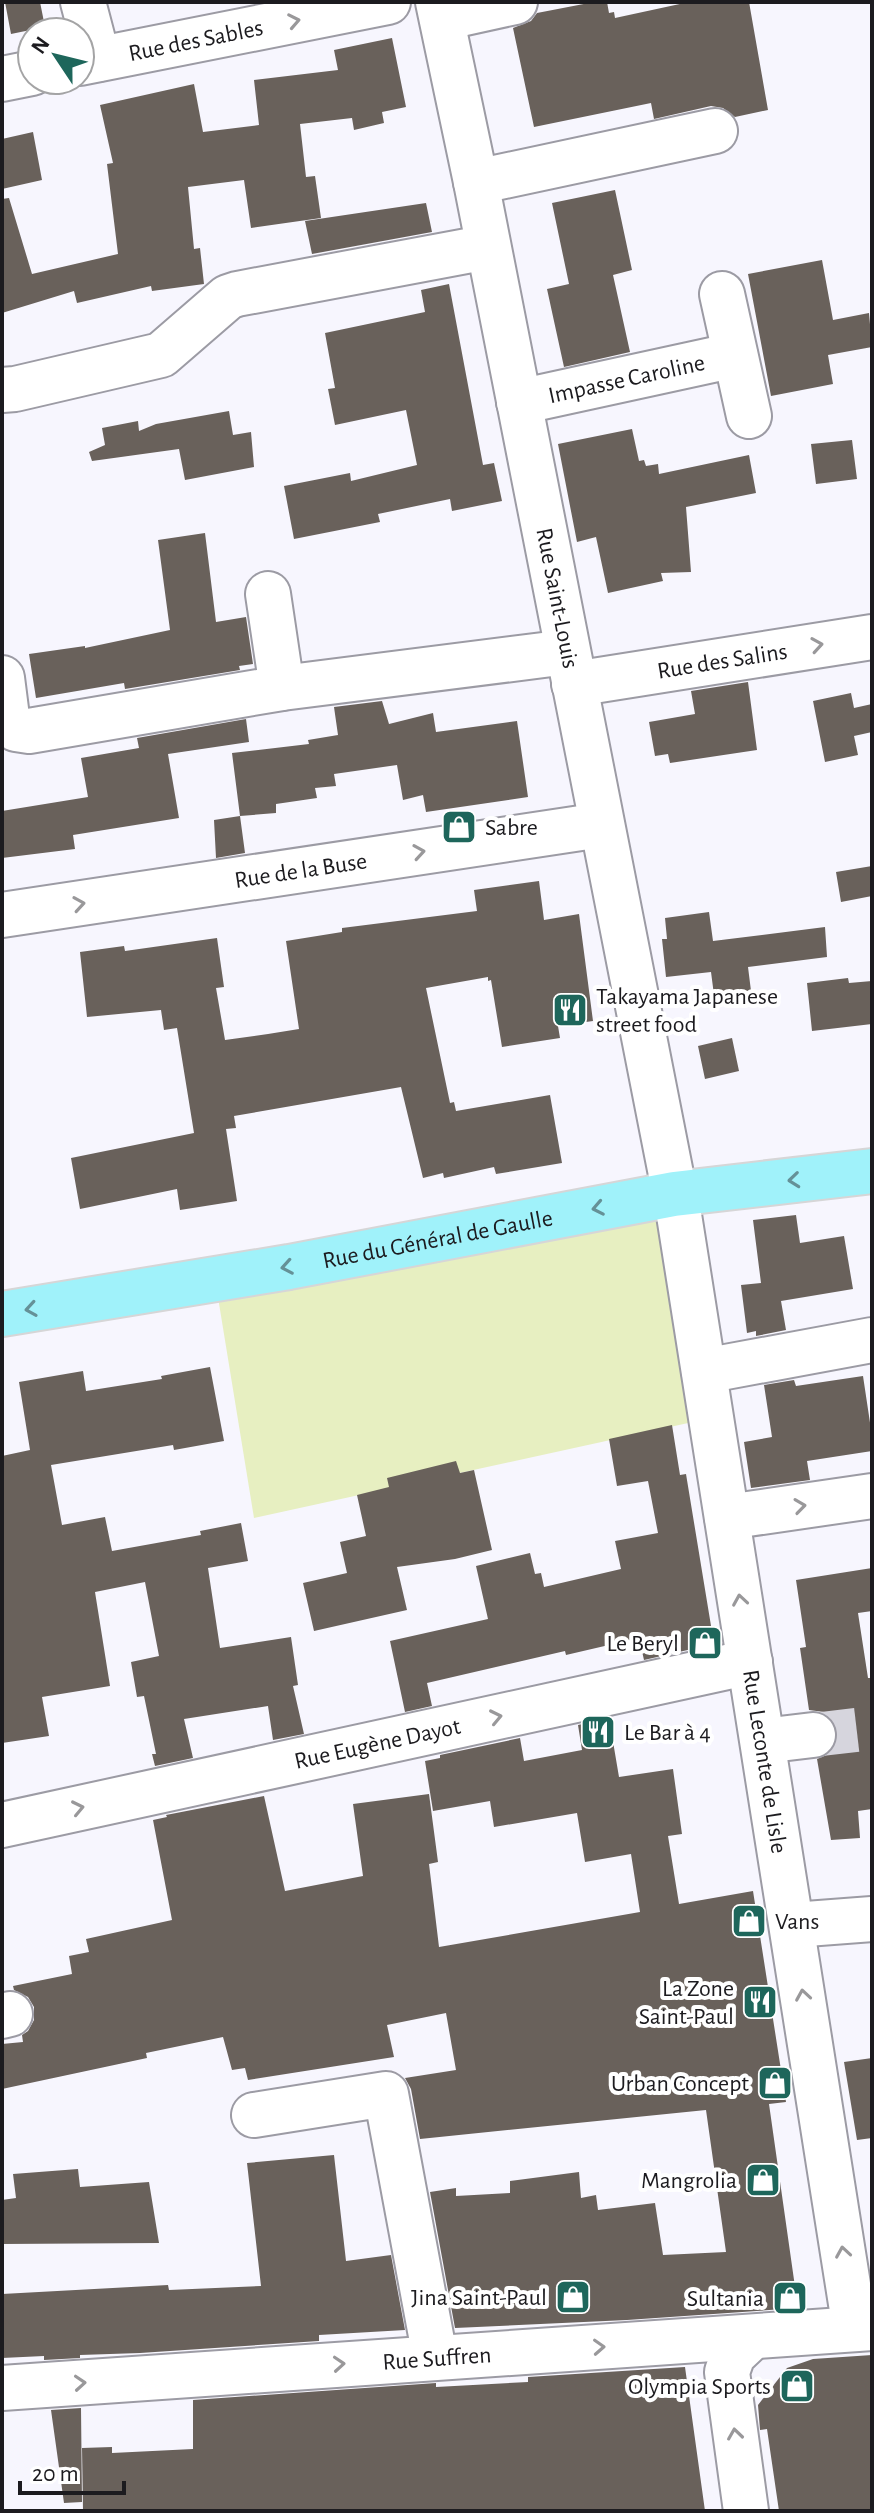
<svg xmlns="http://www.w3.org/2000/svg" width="874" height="2513" font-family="'Alegreya Sans',sans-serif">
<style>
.green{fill:#e7efc1}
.building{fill:#69615b}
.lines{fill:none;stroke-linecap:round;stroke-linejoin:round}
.minor-tunnel{stroke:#d6d5dd;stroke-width:44;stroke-dasharray:44 22;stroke-linecap:butt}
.minor-casing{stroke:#9c9ba4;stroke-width:48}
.major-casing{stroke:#d6d6d7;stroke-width:48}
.minor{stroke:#fff;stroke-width:44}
.major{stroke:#a0f2fa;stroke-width:44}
.oneway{stroke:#99989a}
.oneway2{stroke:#659197}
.labels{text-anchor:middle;stroke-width:8;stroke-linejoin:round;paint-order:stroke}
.street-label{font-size:24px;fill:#1c1b1f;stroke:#fff}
.poi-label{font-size:24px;fill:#1c1b1f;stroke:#fff;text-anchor:end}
</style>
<rect width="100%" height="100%" fill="#f7f6fe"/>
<path class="green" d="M674,1194L711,1418L254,1518L215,1279Z"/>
<path class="building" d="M5,2H40L45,27L11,34Z
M594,2H607L609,13L614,12L615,18L689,2H749L768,110L735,117L723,108L711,106L654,119L651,103L534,127L513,28L531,21L537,13Z
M392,38L406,107L382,112L384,123L354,130L352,118L300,124L306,177L315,176L321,218L251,228L244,180L188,187L194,249L200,248L204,284L152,291L151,286L77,303L74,291L2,313V199L9,198L32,274L118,254L107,164L113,163L100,105L194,84L203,132L259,125L254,80L338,70L334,50Z
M33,132L42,180L2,189V139Z
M615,190L632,270L613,275L630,352L564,367L547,289L569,284L552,203Z
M426,203L432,232L312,254L305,221Z
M822,260L833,320L869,313L872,347L828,355L833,384L771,396L748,274Z
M449,284L483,465L494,463L502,501L452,511L450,499L378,514L380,522L294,539L284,486L350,473L351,481L417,465L406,410L335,425L328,389L335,388L325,333L425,312L421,290Z
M229,411L233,435L251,432L254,467L185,480L179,449L92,461L89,452L105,445L102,428L138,421L139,431L156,424Z
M632,429L639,461L644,460L646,466L658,464L659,474L749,455L756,493L686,507L691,572L661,573L663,581L608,593L596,537L577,542L558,444Z
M852,440L857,479L816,484L811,444Z
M205,533L216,622L246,617L253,664L239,666L240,670L125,689L124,683L36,698L29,654L85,646V648L170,630L158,540Z
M748,682L757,750L670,763L668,754L655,756L649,722L695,714L691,691Z
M851,693L854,708L872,704V732L854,736L858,755L825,762L813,701Z
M382,701L389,724L433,713L436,732L517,721L528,797L426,812L423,795L403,800L397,765L334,774L336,786L315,788L317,798L276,804V813L240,816L245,853L216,858L214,820L240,816L232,753L309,744L308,740L338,735L334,707Z
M246,719L249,742L168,754L179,818L73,835L75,849L2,858V811L88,797L81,758L139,748L137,738Z
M872,866V896L841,902L836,872Z
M539,881L544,920L579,914L593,1021L558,1026L560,1038L502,1047L491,980L488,981V977L426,988L450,1103L454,1102L456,1111L550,1095L562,1163L496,1174L494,1167L444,1178L443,1173L423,1178L401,1087L234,1116L236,1128L226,1129L237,1201L180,1210L177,1189L80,1209L71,1158L194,1133L177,1028L164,1030L161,1010L87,1017L80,952L124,946L125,951L217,938L224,987L216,988L225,1040L268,1034L299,1029L286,941L342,932V928L477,911L474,890Z
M709,912L713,941L825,927L827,957L748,967L751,991L714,995L711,972L666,977L662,939H667L665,918Z
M848,978L849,983L872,981V1024L812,1031L807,983Z
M732,1038L739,1071L705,1079L698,1046Z
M796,1215L800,1243L844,1236L853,1289L781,1301L786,1330L756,1336V1331L747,1333L741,1285L761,1283L753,1220Z
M210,1367L224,1441L174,1450L173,1445L51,1465L62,1525L105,1517L112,1551L201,1535L200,1531L241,1523L248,1561L208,1568L220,1648L291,1637L298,1685L293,1686L304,1734L273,1740L268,1706L184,1719L193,1758L155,1766L152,1754H156L144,1696L137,1697L131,1662L159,1656L145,1582L95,1592L110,1686L42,1697L49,1736L2,1743V1456L30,1450L19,1382L83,1371L86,1391L162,1379L161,1376Z
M863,1376L872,1436V1451L807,1461L810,1480L751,1488L744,1442L772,1437L764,1385L794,1380L796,1386Z
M672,1425L680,1475L686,1474L714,1644L644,1660L639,1638L566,1655L565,1651L427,1683L432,1706L405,1712L390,1641L488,1619L476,1566L530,1553L535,1574L541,1573L544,1587L621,1569L615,1541L658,1533L648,1481L617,1486L609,1439Z
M456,1461L460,1473L474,1470L492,1550L455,1559L397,1567L407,1610L314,1631L303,1583L347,1573L340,1542L366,1536L357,1495L389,1487L387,1478Z
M872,1568V1611L858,1613L868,1678H872V1809L858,1811L860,1838L831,1840L817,1759L829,1754L836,1746L838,1731L832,1719L824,1712L809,1710L800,1648L806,1647L796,1580Z
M609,1718L619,1777L673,1769L682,1834L668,1836L679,1904L753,1891L786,2102L769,2104L798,2308L627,2320L455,2328L430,2192L456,2188V2196L510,2193V2181L579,2172L581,2198L596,2195L598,2210L655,2203L663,2255L726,2252L706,2110L420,2139L411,2089L405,2078L456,2070L446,2013L387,2025L394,2057L248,2080L245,2068L232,2070L223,2037L146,2053L147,2058L2,2089V2044L23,2042L22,2035L28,2031L34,2020V2007L28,1997L14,1990L13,1986L72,1974L69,1956L89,1952L86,1939L172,1920L153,1820L167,1817L166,1815L264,1796L285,1891L363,1876L353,1804L429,1794L438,1862L429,1864L439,1947L640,1912L631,1854L585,1862L577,1813L494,1827L490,1801L433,1811L425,1761L440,1758V1755L520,1738L524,1761L582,1750L578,1725Z
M872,2058V2138L857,2140L844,2062Z
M334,2155L346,2261L391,2255L405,2330L319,2335V2341L140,2353L80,2355V2358L44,2360V2356L2,2358V2294L168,2285L169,2290L261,2286L247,2163Z
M78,2169L80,2187L149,2182L159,2243L2,2244V2200L16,2198L13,2174Z
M872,2355V2511H779L767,2429L760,2430L758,2405L787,2368L813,2359Z
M685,2367L705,2511H83L82,2448L112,2447V2453L193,2449V2400L436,2383V2387L528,2382V2377Z
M81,2408L82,2502L64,2503L51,2410Z"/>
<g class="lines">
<path class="minor-tunnel" d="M813,1735L872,1728"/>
<g class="minor-casing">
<g id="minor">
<path d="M83,2L98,59"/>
<path id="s1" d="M438,2L476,182L679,1215L855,2329"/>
<path d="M442,18L515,2"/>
<path id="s2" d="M80,63L388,2"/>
<path d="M2,79L32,73"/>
<path d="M476,182L715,131"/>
<path d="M722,294L749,416"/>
<path d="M2,390L15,389L161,355L228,297L237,294L488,247"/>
<path id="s3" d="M519,402L735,355"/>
<path d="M268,594L282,688"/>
<path d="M2,678L7,717L16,729L29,731L282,688L567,652"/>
<path id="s4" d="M574,684L872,637"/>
<path id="s5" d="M2,915L601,825"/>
<path d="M704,1371L872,1340"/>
<path d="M727,1517L872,1496"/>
<path d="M763,1741L813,1735"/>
<path id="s6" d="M2,1825L750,1662"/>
<path d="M793,1925L872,1919"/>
<path d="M2,2016L10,2014"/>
<path d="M254,2115L386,2094L435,2357"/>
<path id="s7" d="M2,2388L872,2328"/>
<path d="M746,2511L727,2372L733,2355L751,2338"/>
</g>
</g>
<g class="major-casing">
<g id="major">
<path id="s8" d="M2,1314L289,1267L674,1194L872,1171"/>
</g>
</g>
<use href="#minor" class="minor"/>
<use href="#major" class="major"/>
</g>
<defs><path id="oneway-chevron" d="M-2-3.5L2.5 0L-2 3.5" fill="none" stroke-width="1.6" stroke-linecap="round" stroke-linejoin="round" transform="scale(2)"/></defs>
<g class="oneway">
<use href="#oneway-chevron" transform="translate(294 21) rotate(-11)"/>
<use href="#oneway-chevron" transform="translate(817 645) rotate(-9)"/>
<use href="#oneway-chevron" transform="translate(419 852) rotate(-9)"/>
<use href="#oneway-chevron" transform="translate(79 904) rotate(-9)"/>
<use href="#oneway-chevron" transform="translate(800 1506) rotate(-8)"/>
<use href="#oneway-chevron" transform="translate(740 1600) rotate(-99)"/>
<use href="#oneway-chevron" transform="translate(496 1717) rotate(-12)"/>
<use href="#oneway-chevron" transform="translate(78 1808) rotate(-12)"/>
<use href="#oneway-chevron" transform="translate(803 1995) rotate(-99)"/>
<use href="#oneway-chevron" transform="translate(843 2252) rotate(-99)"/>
<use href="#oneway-chevron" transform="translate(599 2347) rotate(-3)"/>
<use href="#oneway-chevron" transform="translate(339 2364) rotate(-4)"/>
<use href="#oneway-chevron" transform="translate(80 2383) rotate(-4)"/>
<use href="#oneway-chevron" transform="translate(735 2434) rotate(-98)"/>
</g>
<g class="oneway2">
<use href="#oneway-chevron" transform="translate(794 1180) rotate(174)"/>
<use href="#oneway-chevron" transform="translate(598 1208) rotate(169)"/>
<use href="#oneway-chevron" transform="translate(287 1267) rotate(170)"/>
<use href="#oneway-chevron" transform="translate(31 1309) rotate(171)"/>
</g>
<defs>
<g id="shop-square" transform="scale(1.8)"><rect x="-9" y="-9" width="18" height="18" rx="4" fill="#1e665b" stroke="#fff"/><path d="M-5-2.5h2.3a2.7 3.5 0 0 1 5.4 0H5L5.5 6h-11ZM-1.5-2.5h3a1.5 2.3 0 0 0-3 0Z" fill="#fff"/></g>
<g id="restaurant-square" transform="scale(1.8)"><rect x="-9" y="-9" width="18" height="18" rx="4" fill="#1e665b" stroke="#fff"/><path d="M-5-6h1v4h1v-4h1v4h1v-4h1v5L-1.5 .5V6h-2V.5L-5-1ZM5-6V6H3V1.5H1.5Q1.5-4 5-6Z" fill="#fff"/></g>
</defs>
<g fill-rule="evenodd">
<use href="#shop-square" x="459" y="827"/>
<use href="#restaurant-square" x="570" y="1010"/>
<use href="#shop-square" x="705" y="1643"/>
<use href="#restaurant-square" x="598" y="1732"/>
<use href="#shop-square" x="749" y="1921"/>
<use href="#restaurant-square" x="760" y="2002"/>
<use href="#shop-square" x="775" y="2083"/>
<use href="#shop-square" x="763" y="2180"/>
<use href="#shop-square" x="573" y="2297"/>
<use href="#shop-square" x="790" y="2298"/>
<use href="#shop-square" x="797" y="2386"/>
</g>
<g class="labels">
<g class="street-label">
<text dy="8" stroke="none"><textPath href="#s2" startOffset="118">Rue des Sables</textPath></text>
<text dy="8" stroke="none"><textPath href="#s3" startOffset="110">Impasse Caroline</textPath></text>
<text dy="8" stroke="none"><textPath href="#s1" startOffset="608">Rue Saint-Louis</textPath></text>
<text dy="8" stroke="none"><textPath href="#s4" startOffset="150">Rue des Salins</textPath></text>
<text dy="8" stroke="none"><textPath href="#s5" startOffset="302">Rue de la Buse</textPath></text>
<text dy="8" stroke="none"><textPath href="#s8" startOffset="442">Rue du Général de Gaulle</textPath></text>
<text dy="8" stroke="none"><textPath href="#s6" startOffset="384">Rue Eugène Dayot</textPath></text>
<text dy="8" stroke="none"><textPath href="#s1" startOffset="1790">Rue Leconte de Lisle</textPath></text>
<text dy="8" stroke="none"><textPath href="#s7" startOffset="436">Rue Suffren</textPath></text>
</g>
<g class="poi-label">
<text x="485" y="835" text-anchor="start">Sabre</text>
<text x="596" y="1004" text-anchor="start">Takayama Japanese<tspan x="596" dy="28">street food</tspan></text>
<text x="679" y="1651">Le Beryl</text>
<text x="624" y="1740" text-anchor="start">Le Bar à 4</text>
<text x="775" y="1929" text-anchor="start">Vans</text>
<text x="734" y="1996">La Zone<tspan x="734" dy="28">Saint-Paul</tspan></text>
<text x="749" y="2091">Urban Concept</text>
<text x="737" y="2188">Mangrolia</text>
<text x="547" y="2305">Jina Saint-Paul</text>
<text x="764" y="2306">Sultania</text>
<text x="771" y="2394">Olympia Sports</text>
</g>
</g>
<rect width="874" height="2513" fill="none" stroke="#1c1b1f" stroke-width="8"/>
<g transform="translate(56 56) rotate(305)"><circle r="38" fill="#ffffff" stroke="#a4a4a5" stroke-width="2"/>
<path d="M0-6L14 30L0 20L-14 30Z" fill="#1e665b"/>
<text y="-12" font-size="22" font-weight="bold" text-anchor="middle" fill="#1c1b1f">N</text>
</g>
<path d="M20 2481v12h104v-12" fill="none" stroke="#1c1b1f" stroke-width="4"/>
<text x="32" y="2481" font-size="24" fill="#1c1b1f" stroke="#ffffff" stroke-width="6" paint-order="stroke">20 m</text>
</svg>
